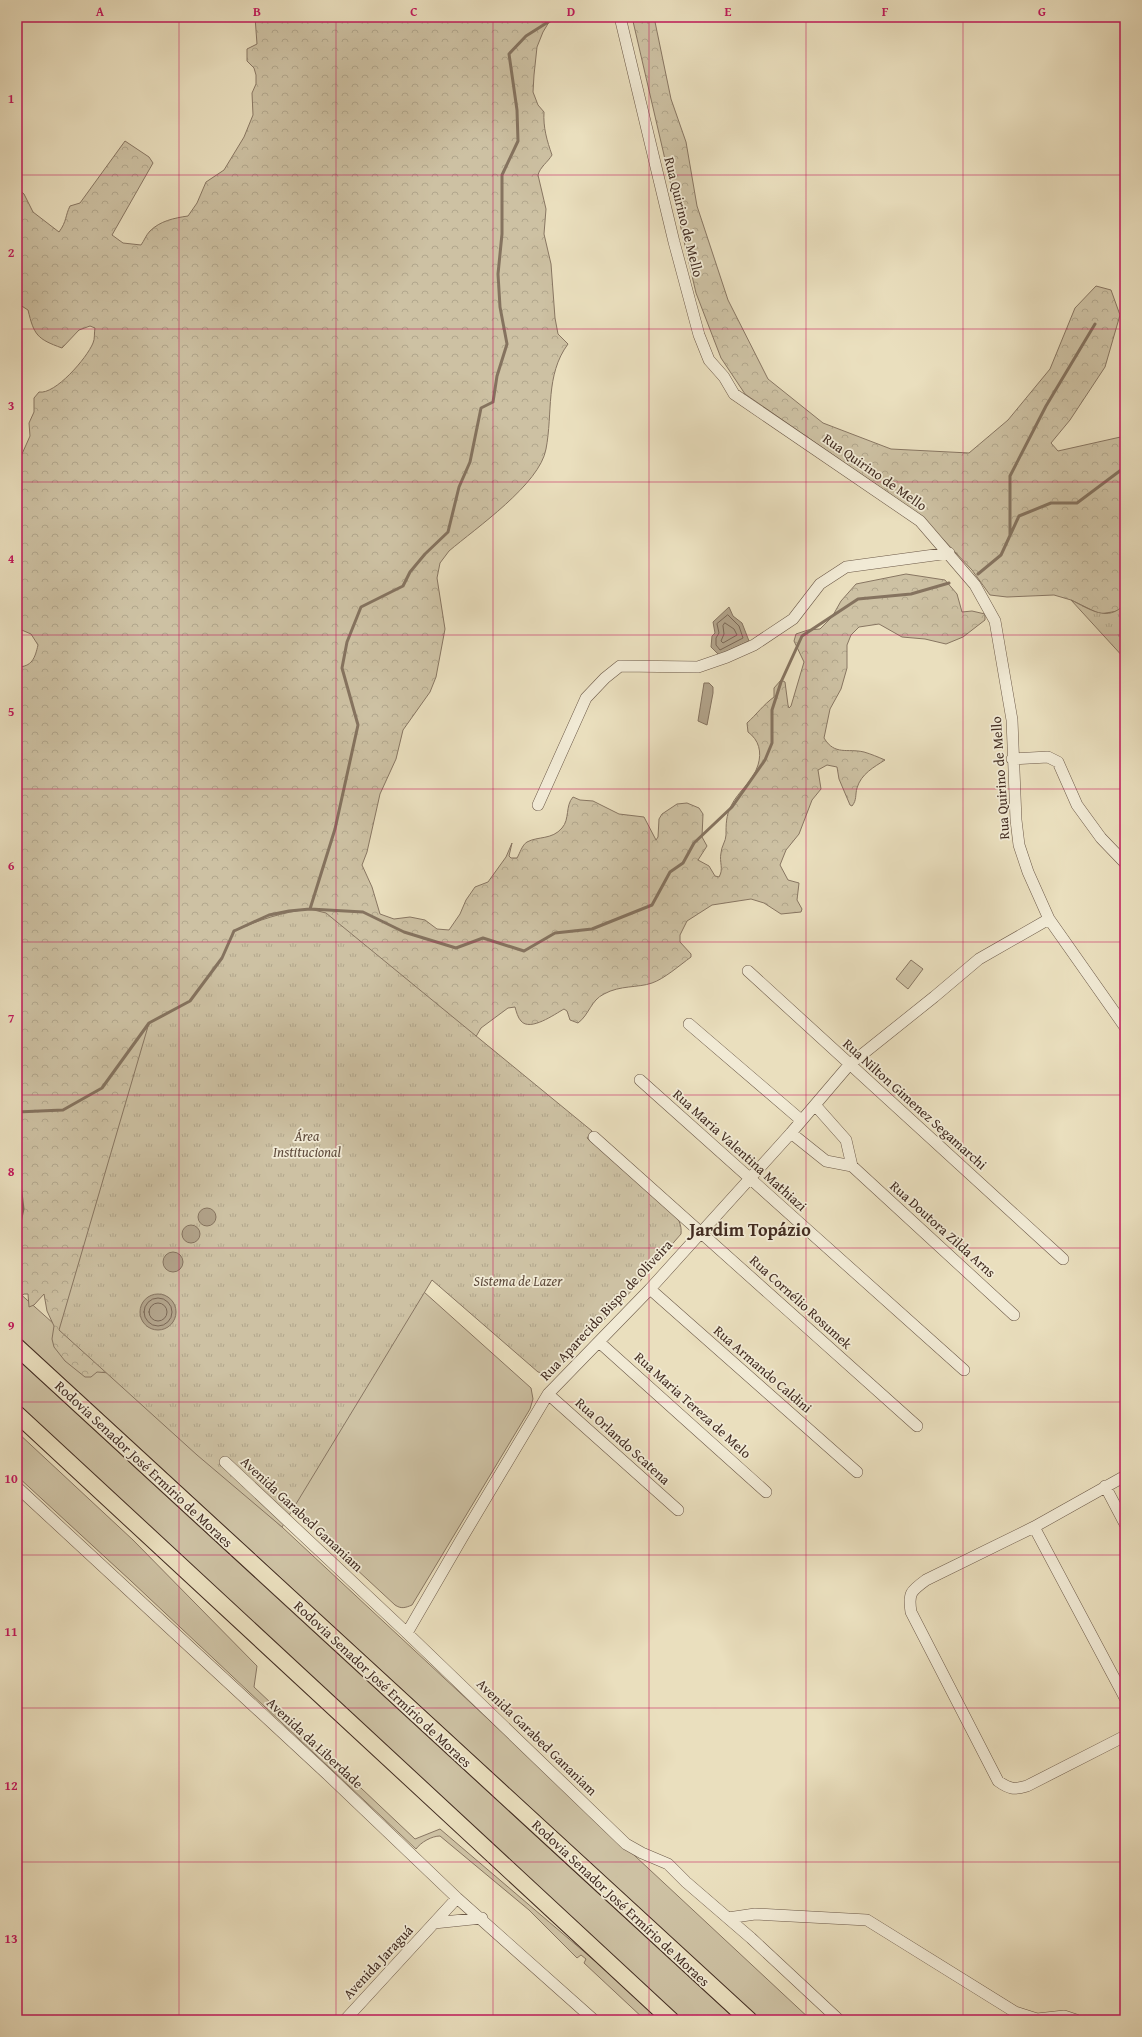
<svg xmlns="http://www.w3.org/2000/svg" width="1142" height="2037" font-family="'Gentium Book Plus',serif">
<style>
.grass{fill:#cdc1a3;stroke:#887662}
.forest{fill:url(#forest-crowns);stroke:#887662}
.park{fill:url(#park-tufts);stroke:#887662}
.water{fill:#b1a289;stroke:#85735f}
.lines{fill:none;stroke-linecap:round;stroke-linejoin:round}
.shore{stroke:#7a6755;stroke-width:1}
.stream{stroke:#85735f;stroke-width:3}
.minor-casing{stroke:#6c5948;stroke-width:12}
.highway-casing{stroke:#422c21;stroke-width:18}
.minor{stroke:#f1ead5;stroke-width:11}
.highway{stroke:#eadfbe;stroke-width:16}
.grid{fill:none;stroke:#c2185b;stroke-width:1;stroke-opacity:0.55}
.labels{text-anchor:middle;stroke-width:3.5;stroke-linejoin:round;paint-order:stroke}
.street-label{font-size:14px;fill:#422c21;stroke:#f1ead5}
.park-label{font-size:14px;font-style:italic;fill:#5e4a3b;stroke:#f1ead5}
.district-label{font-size:18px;font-weight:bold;fill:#422c21;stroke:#f1ead5}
.neatline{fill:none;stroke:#c2185b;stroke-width:1.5}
.grid-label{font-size:13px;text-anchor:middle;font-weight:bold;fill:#c2185b}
</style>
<defs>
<pattern id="forest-crowns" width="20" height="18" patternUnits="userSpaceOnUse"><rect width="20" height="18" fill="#cdc1a3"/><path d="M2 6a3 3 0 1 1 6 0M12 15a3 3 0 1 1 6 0" fill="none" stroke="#b1a68c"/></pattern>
<pattern id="park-tufts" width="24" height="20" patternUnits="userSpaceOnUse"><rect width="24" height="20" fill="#cdc1a3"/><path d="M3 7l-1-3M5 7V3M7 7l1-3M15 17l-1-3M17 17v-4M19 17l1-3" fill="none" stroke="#b1a68c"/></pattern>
</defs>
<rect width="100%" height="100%" fill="#eadfbe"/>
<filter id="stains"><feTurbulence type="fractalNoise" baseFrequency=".005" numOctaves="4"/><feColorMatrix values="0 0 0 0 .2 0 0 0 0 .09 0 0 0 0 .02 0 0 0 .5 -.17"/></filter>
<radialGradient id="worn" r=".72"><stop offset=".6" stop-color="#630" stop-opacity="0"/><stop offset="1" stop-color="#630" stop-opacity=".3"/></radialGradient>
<path class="grass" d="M911,960L923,969L908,989L896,979Z
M368,1248L424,1292L531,1388L533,1399L530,1409L412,1605C405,1608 401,1609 395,1605L217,1440Z
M17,1291L282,1527L811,2020H761L17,1335Z
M17,1359L736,2020H681L17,1407Z
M17,1432L133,1540L257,1666L254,1687L415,1839L440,1829L616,1979L659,2020H645L584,1963L586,1959L581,1955L577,1958L529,1910L440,1836C432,1836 421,1842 416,1849L131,1581L17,1476Z"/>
<path class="forest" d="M255,17H552L543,32L537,47L534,75L533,92L538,105L544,112C543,127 547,141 552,155C548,162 540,167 538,175L546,209L544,234L551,264L555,318L558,334L568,344C545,375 553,413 546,449C540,484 476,528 449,551L440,563L437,578L445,629L436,677L430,692L403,730L396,759L380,794L367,852L362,865L372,887L380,914L394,919L410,917L425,920L437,929L449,930L460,914L466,900L475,887L488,882L506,857L512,843L509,856L511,858H517C520,853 522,845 527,842C538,836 552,840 562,828C570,819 565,806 573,797L580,800L593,801L619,814L644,817L656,840L658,837L659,819L662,814L677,804L687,803L699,808L703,814L702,837L707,846L698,860L709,866L715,876L719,877C724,869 719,862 721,853C721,847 726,841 726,835C726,825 726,815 731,806C738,791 753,782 758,765C762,752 759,740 748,732L747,723C757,714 763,705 774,697V688L781,680L785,682L788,705L789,708L791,706L804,662L794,641L796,634L808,630L820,629L832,617L841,601L856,584L906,574L945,580L957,594L962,612L972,611L985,614V620L963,637L946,644L925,639L902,637L879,624L859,627L851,635L847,645V668L841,689L830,709L824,738C835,756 847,748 864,752C871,754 878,757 885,760C874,767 861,774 857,788C855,795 857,800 852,806L850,805L839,779L837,767L827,765L818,770L821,789L812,800L799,834L786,850L780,865L788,880L799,883L797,900L802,909L801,912L781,914L764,903L751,899L712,905L687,921L680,935V942L691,954V957C680,965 664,979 652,983C638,988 620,985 604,994C591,1000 589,1015 578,1023L570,1020L567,1011L564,1009C555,1014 530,1032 521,1021C518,1018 516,1011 515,1007L508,1008L481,1028L467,1052L110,1373L97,1372L91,1377H85L65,1361L54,1347L52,1339L54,1326L47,1311L44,1294L34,1305L29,1307L28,1294H24L17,1299V667C32,667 35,658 38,645L31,634L17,628V460L22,454L30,436L29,423L34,412V398L39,392C55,395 87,358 93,343C95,339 94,333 95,328L90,326L79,330L62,348C37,339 34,335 28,310L17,303V188L24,194L33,212L59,232C67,221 65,216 70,206L80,203L125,141L149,157L153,163L112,235L123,243L141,245C144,241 146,235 150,231C160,221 174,218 188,216L197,203L206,182L224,170L244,137L253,115L252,93L256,84V75L254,68L247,61V49L257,44Z
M632,17H654L671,99L686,142L697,206L728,300L768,379L823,423L891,449L969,453L1008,420L1050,369L1075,308L1096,286L1111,290L1120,315L1105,367L1070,420L1051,443L1058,451L1125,436V604L1118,611L1100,614L1071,600L1054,595L1007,597L990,595L972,570L920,515L745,394L721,358L696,293Z"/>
<path class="park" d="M1071,600C1090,609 1107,623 1125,604V659Z
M310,909L326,913L592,1131L587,1138L671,1210C678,1218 682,1224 681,1234L635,1287L555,1372L547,1374L538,1372L432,1280L282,1527L197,1455L59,1330L149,1023L190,1001L222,958L234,931C259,920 282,912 310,909Z"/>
<path class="water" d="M729,607L733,616L742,623L749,641L719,655L711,647L712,636L715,633L713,622Z
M704,683H709L713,687V693L707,725L698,721Z
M198 1217a9 9 0 1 1 18 0a9 9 0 1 1-18 0Z
M182 1234a9 9 0 1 1 18 0a9 9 0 1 1-18 0Z
M163 1262a10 10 0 1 1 20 0a10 10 0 1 1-20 0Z
M140 1312a18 18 0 1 1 36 0a18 18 0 1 1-36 0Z"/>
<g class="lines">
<path class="shore" d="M728,615L739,626L743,638L720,650L716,645V638L719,633L717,624Z
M725,623L734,629L737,635L723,643L721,641L724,634L723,626Z
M144 1312a14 14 0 1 1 28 0a14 14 0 1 1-28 0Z
M149 1312a9 9 0 1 1 18 0a9 9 0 1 1-18 0Z"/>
<path class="stream" d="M1010,536V476L1046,406L1095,324
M978,574L1001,555L1019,516L1051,503H1077L1125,467
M310,909L335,829L358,725L342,668L347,642L361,607L403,586L410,572L425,554L448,532L459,487L470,462L481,408L493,402L497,376L507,344L500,307L498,274L502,234V175L518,141L517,110L509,54L526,36L556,17
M234,931L269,915L289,911L310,909L363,912L404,932L456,948L483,938L524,951L555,933L592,929L652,905L670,872L683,863L694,843L732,807L765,760L772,743V710L781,682L802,636L858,599L911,594L949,583
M17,1112L63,1110L102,1088L149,1023L190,1001L222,958L234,931
M17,1160L23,1209L17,1236"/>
<g class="minor-casing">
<path id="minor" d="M620,17L674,242L699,335L709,360L724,377L734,394L920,521L975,585L995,621L1012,720L1016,820L1019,845L1028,872L1049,919L1125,1027
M1012,759L1048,757L1058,762L1077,805L1101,838L1125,863
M538,805L586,698L605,678L620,666L698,667L727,657L754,645L793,619L820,584L846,567L949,553
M748,971L1063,1259
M689,1024L801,1120
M640,1080L964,1370
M815,1105L846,1140L852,1166
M791,1133L826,1161L852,1166L1014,1315
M594,1137L917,1426
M650,1289L857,1472
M599,1342L766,1492
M548,1394L678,1510
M225,1462L407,1633L626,1844L642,1853L668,1864L686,1882L751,1938L839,2020
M1125,1476L1034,1527L926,1580C911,1591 908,1593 911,1612L998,1781C1009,1789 1014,1790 1027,1786L1125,1736
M1105,1486L1125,1524
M17,1487L326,1773L457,1898L594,2020
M1034,1527L1125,1698
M407,1633L462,1538L548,1394L650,1289L791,1133L849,1065L934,997L979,959L1049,919
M728,1918L755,1914L867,1920L1015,2012L1037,2019L1064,2016L1076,2020
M434,1923L482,1918
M345,2020L457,1898"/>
</g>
<g class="highway-casing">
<path id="highway" d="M17,1347L749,2020
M17,1414L671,2020"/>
</g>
<use href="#minor" class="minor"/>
<use href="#highway" class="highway"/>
</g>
<path class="grid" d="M179,17V2020M336,17V2020M493,17V2020M649,17V2020M806,17V2020M963,17V2020M17,175H1125M17,329H1125M17,482H1125M17,635H1125M17,789H1125M17,942H1125M17,1095H1125M17,1248H1125M17,1402H1125M17,1555H1125M17,1708H1125M17,1862H1125"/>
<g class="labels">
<g class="street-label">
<text transform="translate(684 217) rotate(76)" y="5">Rua Quirino de Mello</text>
<text transform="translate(875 472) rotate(35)" y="5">Rua Quirino de Mello</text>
<text transform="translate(1000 778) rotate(-94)" y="5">Rua Quirino de Mello</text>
<text transform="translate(915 1104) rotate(42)" y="5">Rua Nilton Gimenez Segamarchi</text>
<text transform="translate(740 1150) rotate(42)" y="5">Rua Maria Valentina Mathiazi</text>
<text transform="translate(943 1229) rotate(42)" y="5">Rua Doutora Zilda Arns</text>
<text transform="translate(801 1302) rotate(42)" y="5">Rua Cornélio Rosumek</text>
<text transform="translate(606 1310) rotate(-47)" y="5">Rua Aparecido Bispo de Oliveira</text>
<text transform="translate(763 1369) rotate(41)" y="5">Rua Armando Caldini</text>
<text transform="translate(693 1405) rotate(42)" y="5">Rua Maria Tereza de Melo</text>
<text transform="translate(623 1441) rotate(42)" y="5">Rua Orlando Scatena</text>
<text transform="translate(144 1464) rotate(43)" y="5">Rodovia Senador José Ermírio de Moraes</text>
<text transform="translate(302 1514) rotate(43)" y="5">Avenida Garabed Gananiam</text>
<text transform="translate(383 1684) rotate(43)" y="5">Rodovia Senador José Ermírio de Moraes</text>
<text transform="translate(537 1737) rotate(44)" y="5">Avenida Garabed Gananiam</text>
<text transform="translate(315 1743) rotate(43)" y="5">Avenida da Liberdade</text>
<text transform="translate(621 1903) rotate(43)" y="5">Rodovia Senador José Ermírio de Moraes</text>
<text transform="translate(378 1962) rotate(-47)" y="5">Avenida Jaraguá</text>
</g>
<g class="park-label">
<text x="307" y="1141">Área<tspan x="307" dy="16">Institucional</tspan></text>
<text x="518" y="1286">Sistema de Lazer</text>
</g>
<g class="district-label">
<text x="750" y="1236">Jardim Topázio</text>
</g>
</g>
<rect width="1142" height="2037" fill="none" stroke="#eadfbe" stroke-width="44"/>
<rect x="22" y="22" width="1098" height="1993" class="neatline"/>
<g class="grid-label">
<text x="100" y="16">A</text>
<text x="257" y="16">B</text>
<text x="414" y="16">C</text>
<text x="571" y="16">D</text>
<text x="728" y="16">E</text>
<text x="885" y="16">F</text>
<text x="1042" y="16">G</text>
<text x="11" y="103">1</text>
<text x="11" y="257">2</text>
<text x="11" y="410">3</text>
<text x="11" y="563">4</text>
<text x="11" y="716">5</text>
<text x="11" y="870">6</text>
<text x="11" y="1023">7</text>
<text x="11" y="1176">8</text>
<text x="11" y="1330">9</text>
<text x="11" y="1483">10</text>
<text x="11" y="1636">11</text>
<text x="11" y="1790">12</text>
<text x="11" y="1943">13</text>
</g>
<rect width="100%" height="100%" filter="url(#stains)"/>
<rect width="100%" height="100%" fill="url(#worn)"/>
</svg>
